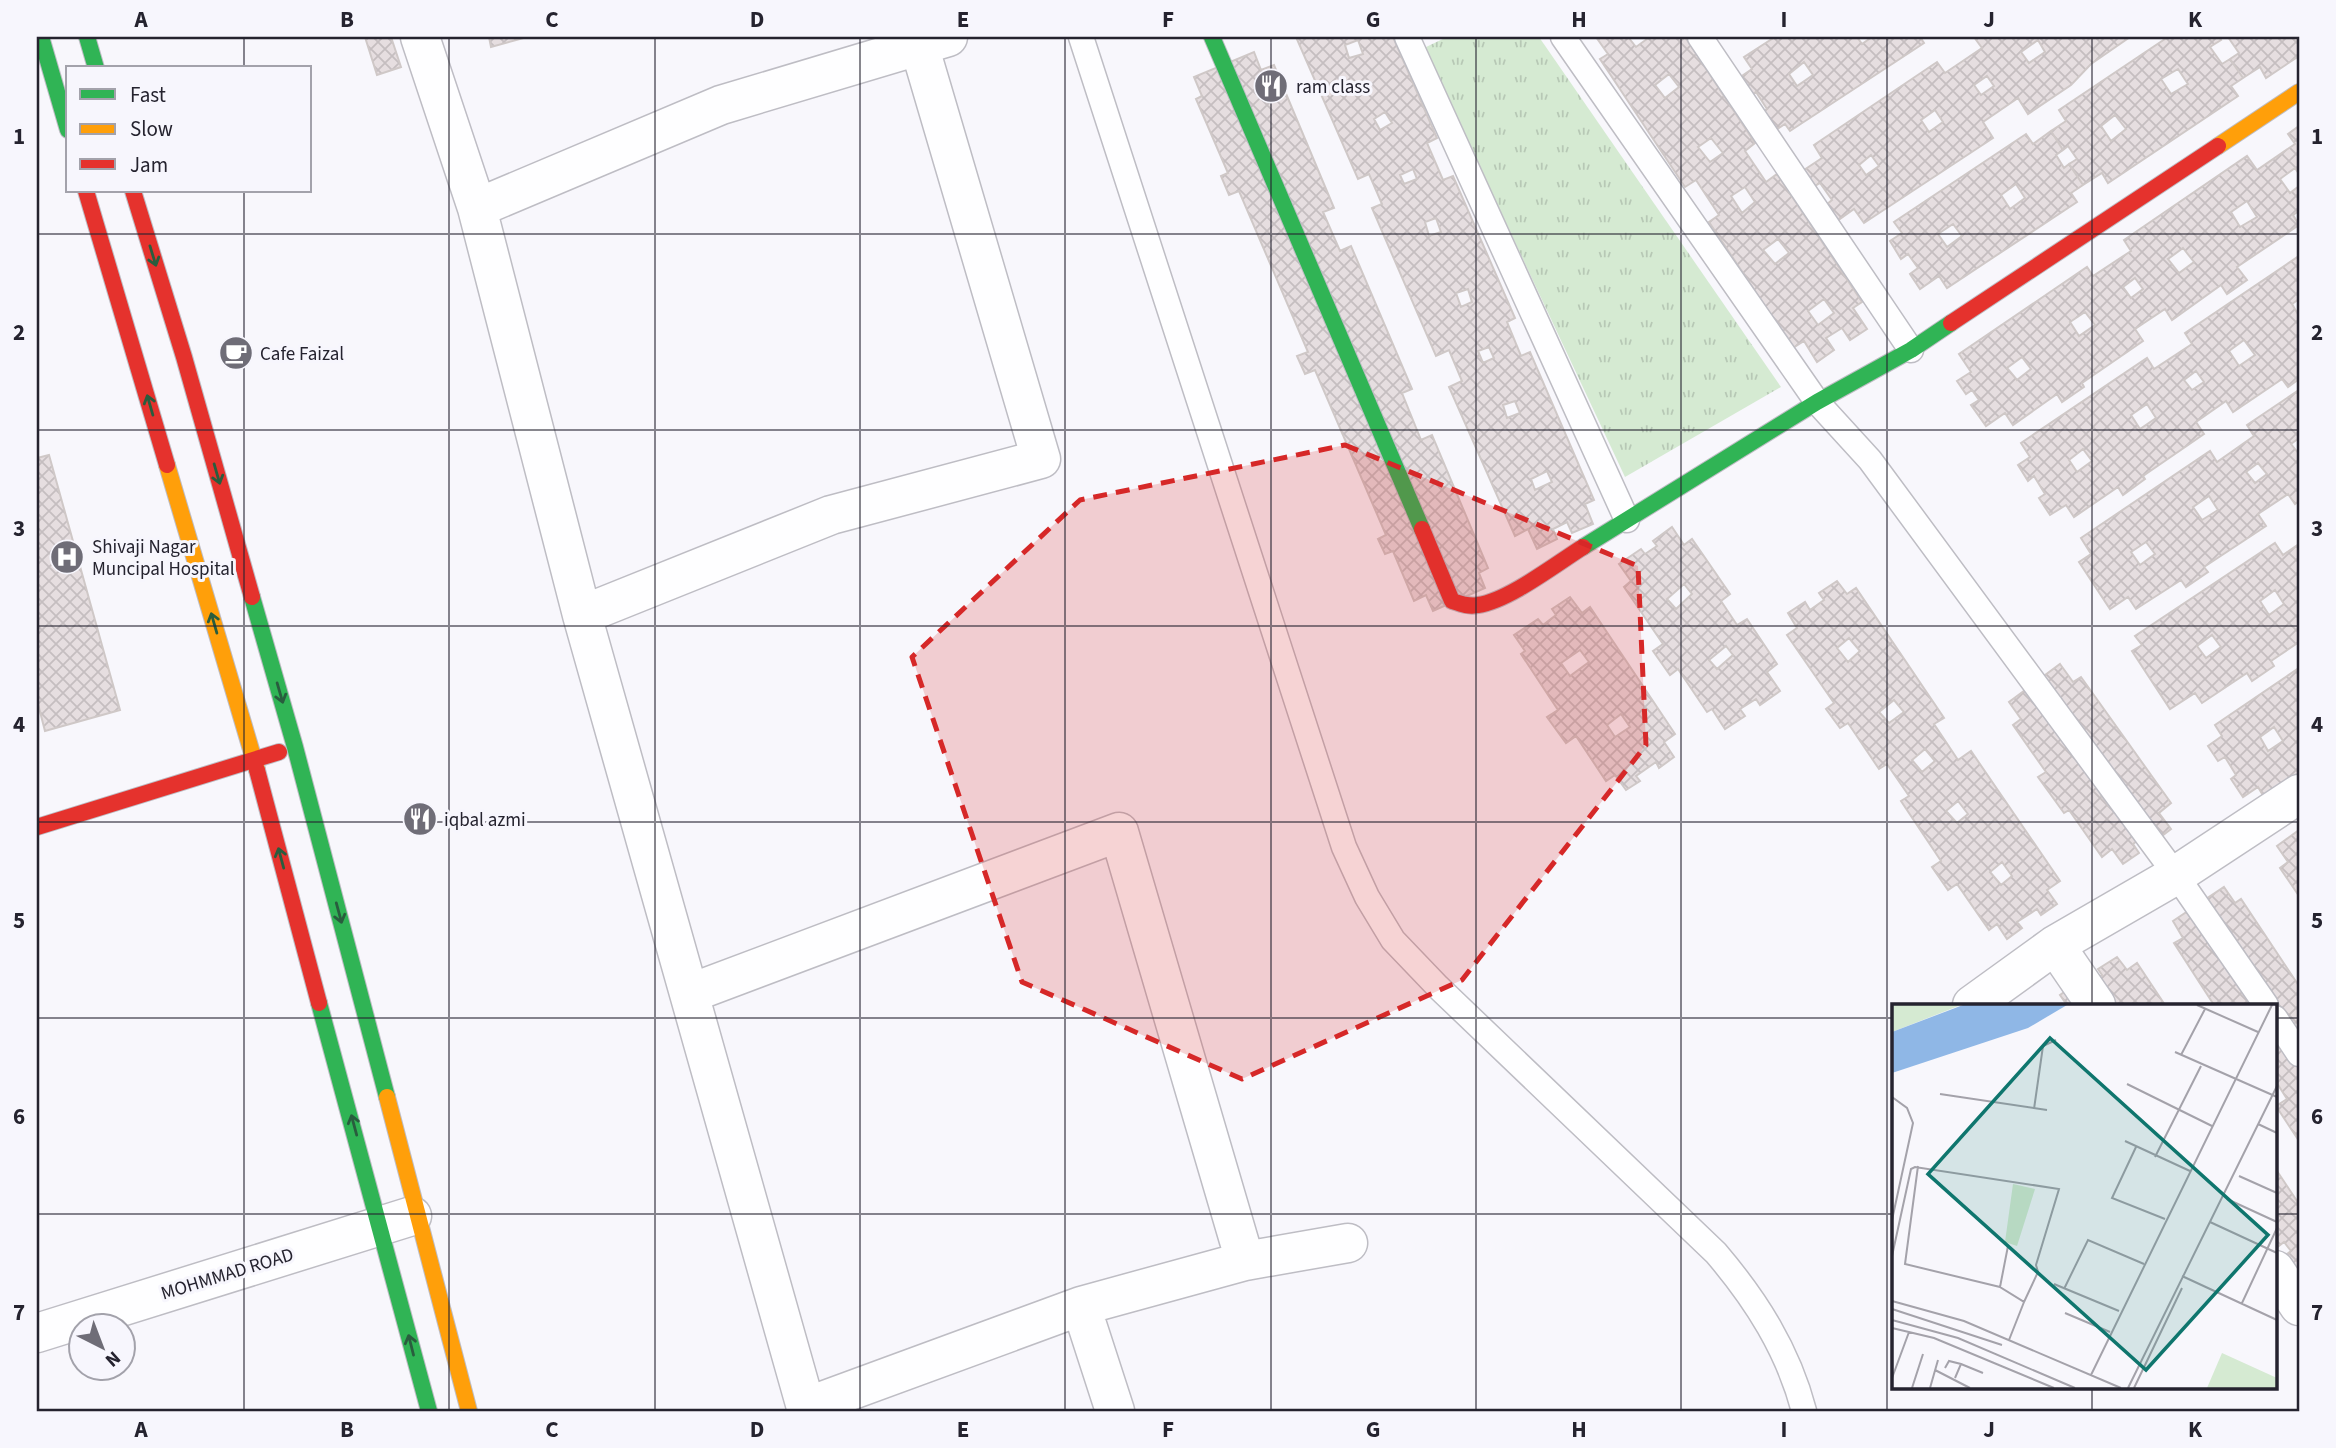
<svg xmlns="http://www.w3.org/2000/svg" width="2336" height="1448" font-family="'Source Sans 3',sans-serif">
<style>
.grass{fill:url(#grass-tufts)}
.building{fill:url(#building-cross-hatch);stroke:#cfc8c7;stroke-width:2;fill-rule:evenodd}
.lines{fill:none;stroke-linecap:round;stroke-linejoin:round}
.lane-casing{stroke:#bebdc4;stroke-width:27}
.street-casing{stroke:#bebdc4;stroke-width:41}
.fast-casing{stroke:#bebdc4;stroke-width:18}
.slow-casing{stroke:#bebdc4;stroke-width:18}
.jam-casing{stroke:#bebdc4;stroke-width:18}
.lane{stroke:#fefeff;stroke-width:24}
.street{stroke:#fefeff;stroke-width:38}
.fast{stroke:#30b455;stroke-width:16}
.slow{stroke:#ff9f0a;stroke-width:16}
.jam{stroke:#e5322d;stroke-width:16}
.oneway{stroke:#295d3e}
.marked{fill:#d62828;fill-opacity:0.2;stroke:#d62828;stroke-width:5;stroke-dasharray:14 9;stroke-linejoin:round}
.grid{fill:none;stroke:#25232f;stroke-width:2;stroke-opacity:0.55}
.labels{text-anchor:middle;stroke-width:6;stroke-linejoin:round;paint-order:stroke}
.poi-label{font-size:19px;fill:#25232f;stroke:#f7f6fd;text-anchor:start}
.street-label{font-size:19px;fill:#25232f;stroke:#f7f6fd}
.inset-road{fill:none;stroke:#a4a2aa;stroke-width:2}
.view{fill:#0f766e;fill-opacity:0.15;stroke:#0f766e;stroke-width:3.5}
.inset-edge{fill:none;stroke:#25232f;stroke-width:3.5}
.neatline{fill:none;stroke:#25232f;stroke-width:2.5}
.grid-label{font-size:23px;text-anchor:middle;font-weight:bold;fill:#25232f}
</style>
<defs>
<pattern id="grass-tufts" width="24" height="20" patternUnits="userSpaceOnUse" patternTransform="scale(1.75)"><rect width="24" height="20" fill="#d5ead2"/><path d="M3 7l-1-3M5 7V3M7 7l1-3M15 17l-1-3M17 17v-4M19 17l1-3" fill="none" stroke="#b7c8b5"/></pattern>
<pattern id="building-cross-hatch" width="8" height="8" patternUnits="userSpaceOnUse" patternTransform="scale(1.75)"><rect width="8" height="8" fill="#e6dee0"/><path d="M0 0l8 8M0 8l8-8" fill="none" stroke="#c5bec0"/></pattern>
</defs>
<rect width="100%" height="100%" fill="#f8f7fc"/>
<path class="grass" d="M1447,37H1539L1781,387L1625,477L1424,48Z"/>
<path class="building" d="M365,37H391L401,67L377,75Z
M489,37H527L491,47Z
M1296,37H1393L1437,138L1427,143L1443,180L1453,176L1515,318L1507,322L1521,356L1530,352L1594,500L1585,504L1593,524L1572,533L1567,522L1553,529L1557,539L1537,549L1528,529L1515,536L1449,387L1462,381L1449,350L1436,356L1372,208L1382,204L1369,174L1358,179ZM1358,40L1363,54L1349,58L1345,45ZM1385,112L1392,123L1380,130L1374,119ZM1413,169L1417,179L1404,184L1400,175ZM1436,218L1441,232L1429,236L1425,222ZM1468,289L1472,302L1461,307L1456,293ZM1489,347L1494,358L1483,363L1478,351ZM1515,401L1520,413L1507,418L1503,405ZM1547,471L1552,482L1535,490L1531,479Z
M1596,37H1628L1636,47L1647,39L1646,37H1685L1755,143L1745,151L1766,182L1777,174L1862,302L1853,308L1867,329L1850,340L1842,328L1826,338L1834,350L1817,362L1804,341L1793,348L1709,222L1719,215L1696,180L1685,187L1600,59L1608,54ZM1669,74L1679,87L1665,98L1655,85ZM1711,138L1723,153L1710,162L1698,147ZM1745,187L1755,202L1742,213L1731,196ZM1778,239L1789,253L1775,264L1763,250ZM1824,299L1834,313L1818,325L1808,311Z
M1775,37H1857L1862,44L1872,37H1920L1924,43L1790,131L1785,124L1771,133L1759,114L1767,109L1756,92L1748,98L1736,80L1752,69L1744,57ZM1804,62L1813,75L1797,86L1789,74Z
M1974,37H2130L2091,64L2071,85L2028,114L2018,98L1983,122L1993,138L1864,223L1854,209L1837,221L1826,205L1832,200L1820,183L1815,186L1804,170L1822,158L1814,145L1937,62L1945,73L1982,48ZM2038,40L2045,52L2029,63L2021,52ZM1987,76L1994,86L1981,95L1974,85ZM1935,110L1943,122L1929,132L1921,120ZM1871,155L1879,166L1866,175L1859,165Z
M2168,37H2219L2221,40L2210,47L2222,64L2230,59L2243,78L2231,86L2238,96L2108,183L2102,173L2083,185L2069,164L2077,159L2068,146L2063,150L2051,131L2066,121L2059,110ZM2178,69L2188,84L2171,94L2161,79ZM2115,115L2126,129L2111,141L2101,126Z
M2228,37H2299V56L2266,78L2260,67L2243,78L2230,59L2239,53Z
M1254,52L1261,70L1274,65L1334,208L1323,212L1340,251L1351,246L1412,389L1402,393L1421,440L1432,435L1488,568L1479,573L1485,588L1433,611L1426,595L1414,601L1393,551L1385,554L1378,539L1386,535L1315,370L1305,374L1297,356L1308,352L1239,191L1229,195L1221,176L1228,173L1196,99L1202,96L1194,77Z
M2299,126V174L2295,168L2280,179L2290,193L2299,186V211L2293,215L2299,225L2237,267L2247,280L2227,294L2221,285L2172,320L2165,309L2135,329L2143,341L2082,383L2084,387L2062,402L2057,394L2013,425L2005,413L1986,426L1971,405L1979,400L1972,390L1966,394L1957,381L1971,372L1959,354L2087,267L2093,276L2131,251L2124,240L2247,156L2257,170L2295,144L2288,134ZM2247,201L2257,217L2240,227L2231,212ZM2183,248L2194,262L2179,273L2168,259ZM2135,278L2143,289L2131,298L2123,287ZM2085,312L2095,325L2079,336L2070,322ZM2022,357L2031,369L2017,380L2007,368Z
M2051,131L2063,150L2056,155L2064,168L2069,164L2083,185L2071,193L2077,202L1947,288L1939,276L1920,289L1910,274L1918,268L1908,254L1901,259L1890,241L1902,233L1894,222L2026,134L2033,144ZM2016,184L2025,198L2010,209L2001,195ZM1953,224L1962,236L1947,247L1938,234Z
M2299,256V299L2292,304L2299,316V379L2288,387L2282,379L2233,412L2226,401L2196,422L2204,434L2143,476L2145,479L2123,495L2118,487L2074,517L2066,505L2050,515L2039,498L2045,494L2034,476L2028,481L2018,465L2030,457L2021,443L2147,358L2154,369L2192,344L2185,333ZM2244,340L2255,355L2239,366L2229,351ZM2196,371L2204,382L2192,390L2184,380ZM2147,404L2156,418L2140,429L2131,415ZM2083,449L2092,461L2077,472L2069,460Z
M2299,390V438L2291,444L2299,454V501L2295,504L2288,494L2258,514L2266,526L2204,567L2208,572L2186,587L2181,580L2136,609L2128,597L2110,609L2079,562L2091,554L2081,538L2210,451L2217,462L2254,436L2247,425ZM2258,463L2267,474L2255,483L2246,472ZM2209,496L2218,510L2202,520L2193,507ZM2146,542L2155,554L2140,565L2131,552Z
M49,455L120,710L45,731L37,700V458Z
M1672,527L1684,545L1692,539L1730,594L1721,601L1737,625L1747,619L1777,664L1767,672L1780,691L1760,705L1756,699L1740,709L1745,716L1725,729L1712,709L1707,712L1678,669L1670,675L1653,651L1663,644L1624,587L1631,581L1619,564L1641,549L1645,554L1657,546L1653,541ZM1684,584L1692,594L1676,609L1667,599ZM1726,646L1733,655L1717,669L1709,660Z
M2275,543L2283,555L2299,544V642L2271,661L2274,666L2252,681L2247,673L2202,703L2195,693L2170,709L2132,651L2142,645L2135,636ZM2275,590L2284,604L2269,615L2260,601ZM2212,635L2221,647L2206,658L2197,646Z
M1837,581L1847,594L1856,588L1944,718L1934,724L1958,760L1971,751L2060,881L2047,890L2057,904L2041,915L2037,909L2017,922L2022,928L2007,939L1997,924L1989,930L1957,884L1948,890L1932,867L1941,861L1901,801L1909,796L1887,764L1879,769L1848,723L1840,728L1826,709L1834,703L1787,635L1797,628L1788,613L1805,602L1810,610L1824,600L1819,593ZM1849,638L1860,651L1848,662L1837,648ZM1894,700L1904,712L1889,723L1879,712ZM1925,749L1935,761L1922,772L1912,760ZM1958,801L1968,814L1957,823L1946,811ZM2002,862L2012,876L2001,885L1990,872Z
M1570,597L1582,613L1590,607L1675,734L1664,742L1674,757L1659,768L1656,762L1636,776L1640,781L1626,790L1615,775L1606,781L1576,736L1566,743L1547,717L1558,710L1521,654L1525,651L1514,635L1538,619L1543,625L1556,615L1552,609ZM1580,650L1589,662L1570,676L1561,663ZM1621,714L1630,727L1615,737L1607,725Z
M2060,664L2073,682L2081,677L2171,803L2159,813L2171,829L2154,842L2148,833L2133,844L2139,853L2123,864L2112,849L2102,857L2069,810L2064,813L2038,777L2046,772L2013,725L2021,719L2009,702ZM2115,785L2123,796L2109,806L2101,795Z
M2299,668V773L2264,797L2258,787L2243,797L2231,779L2236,775L2225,757L2218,761L2208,746L2222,736L2215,725ZM2274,727L2283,741L2268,751L2260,737Z
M2299,830V896L2280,868L2288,862L2277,846Z
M2224,887L2235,903L2241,899L2299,986V1061L2297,1064L2299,1067V1141L2276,1106L2287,1099L2275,1080V1005H2214L2174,943L2183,938L2173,921Z
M2117,957L2127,970L2137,963L2165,1005H2067L2060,995L2084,978L2089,985L2102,975L2098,969Z
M2275,1168L2299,1204V1311L2279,1260L2291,1251L2284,1242L2275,1249Z"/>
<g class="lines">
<g class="lane-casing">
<path id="lane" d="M1081,37L1344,847L1367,897L1393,940L1438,987L1716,1253C1756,1300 1788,1350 1804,1411
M1407,37L1627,520
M1563,37L1817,402L1870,460L2176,875L2266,1005
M1700,37L1911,350
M2275,1018L2299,1054"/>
</g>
<g class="street-casing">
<path id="street" d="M420,37L477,208L582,615L807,1411
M477,208L721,105L948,37
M582,615L831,515L1041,459L919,45
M2055,945L2096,1005
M691,993L1119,832L1245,1261
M1972,1005L2055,945L2176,875L2299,794
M2275,1270L2299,1306
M1081,1306L1115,1411
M37,1333L412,1216
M806,1407L1081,1306L1245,1261L1348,1243"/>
</g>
<g class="fast-casing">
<path id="fast" d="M41,37L68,130
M87,37L96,68
M1212,37L1422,529
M1583,547L1817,402L1911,350L1951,323
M252,597L295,747L387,1097
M319,1003L429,1411"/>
</g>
<g class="slow-casing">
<path id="slow" d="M2218,146L2299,92
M167,465L257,770
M387,1097L469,1411"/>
</g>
<g class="jam-casing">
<path id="jam" d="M86,191L167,465
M133,191L184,357L252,597
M1951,323L2218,146
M1422,529L1452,601C1461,604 1469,607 1478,605C1508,601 1556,564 1583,547
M257,770L319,1003
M37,827L279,752"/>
</g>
<use href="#lane" class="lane"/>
<use href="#street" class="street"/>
<use href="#fast" class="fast"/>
<use href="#slow" class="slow"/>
<use href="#jam" class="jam"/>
</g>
<defs><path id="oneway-shaft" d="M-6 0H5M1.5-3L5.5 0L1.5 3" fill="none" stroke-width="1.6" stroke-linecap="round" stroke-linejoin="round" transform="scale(1.75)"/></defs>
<g class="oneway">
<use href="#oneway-shaft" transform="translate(153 256) rotate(73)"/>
<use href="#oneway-shaft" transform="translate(150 405) rotate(-106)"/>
<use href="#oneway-shaft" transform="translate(217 474) rotate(74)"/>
<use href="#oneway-shaft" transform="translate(214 623) rotate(-106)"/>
<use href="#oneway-shaft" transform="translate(280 693) rotate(74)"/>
<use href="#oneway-shaft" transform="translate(281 858) rotate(-105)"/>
<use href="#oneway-shaft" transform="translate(339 913) rotate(75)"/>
<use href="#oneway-shaft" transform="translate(354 1125) rotate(-105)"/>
<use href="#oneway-shaft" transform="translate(411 1345) rotate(-104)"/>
</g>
<path class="marked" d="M1345,445L1638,566L1646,745L1462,980L1242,1079L1022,982L912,657L1080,500Z"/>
<path class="grid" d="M244,37V68M449,37V1411M655,37V1411M860,37V1411M1065,37V1411M1271,37V1411M1476,37V1411M1681,37V1411M1887,37V1411M2092,37V1005M244,191V1411M37,234H2299M37,430H2299M37,626H2299M37,822H2299M37,1018H1893M2275,1018H2299M37,1214H1893M2275,1214H2299M2092,1387V1411"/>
<defs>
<g id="restaurant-disc" transform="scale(1.75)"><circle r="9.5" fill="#6f6d77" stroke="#f7f6fd"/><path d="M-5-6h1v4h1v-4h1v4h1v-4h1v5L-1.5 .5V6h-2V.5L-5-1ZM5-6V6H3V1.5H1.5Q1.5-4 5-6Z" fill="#fff"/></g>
<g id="cafe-disc" transform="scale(1.75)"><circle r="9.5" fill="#6f6d77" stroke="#f7f6fd"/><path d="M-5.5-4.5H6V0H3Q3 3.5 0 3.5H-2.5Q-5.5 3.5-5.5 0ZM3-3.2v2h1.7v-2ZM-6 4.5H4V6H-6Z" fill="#fff"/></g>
<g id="hospital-disc" transform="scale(1.75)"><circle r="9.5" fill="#6f6d77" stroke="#f7f6fd"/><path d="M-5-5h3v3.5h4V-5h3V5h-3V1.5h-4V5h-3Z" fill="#fff"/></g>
</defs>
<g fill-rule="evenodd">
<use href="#restaurant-disc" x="1271" y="86"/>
<use href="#cafe-disc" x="236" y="353"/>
<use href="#hospital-disc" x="67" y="557"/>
<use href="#restaurant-disc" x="420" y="819"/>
</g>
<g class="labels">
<g class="poi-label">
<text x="1296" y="93">ram class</text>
<text x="260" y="360">Cafe Faizal</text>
<text x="92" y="553">Shivaji Nagar<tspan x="92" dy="22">Muncipal Hospital</tspan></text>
<text x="444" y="826">iqbal azmi</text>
</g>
<g class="street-label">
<text transform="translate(227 1273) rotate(-17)" y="7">MOHMMAD ROAD</text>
</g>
</g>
<g transform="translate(1892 1004)">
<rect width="385" height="385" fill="#f8f7fc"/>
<path d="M121,180L143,185L125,242L113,238ZM330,349L385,374V384H315Z" fill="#d5ead2"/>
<path d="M0,1H69L0,28Z" fill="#d5ead2"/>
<path d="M71,1H175L136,24L0,69V28Z" fill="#8fb7e6"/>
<path class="inset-road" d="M305,1L366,28M283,48L385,93M289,51L313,5M235,80L320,122M48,90L155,106M0,93L15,104L21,119L0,216M142,105L151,42L164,36M366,120L385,129M233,137L298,167M244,143L220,194L273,215M263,153L309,62M26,162L13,260L108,283M347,172L385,189M335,195L385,218M318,218L385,249M116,242L108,283L132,298L117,336M0,252L19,165L23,163L167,185L144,261L146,268L132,298M290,272L385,316M162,280L227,307M172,285L196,236L252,260M0,297L72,317L229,384M350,299L385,224M0,305L110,341M173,309L218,328M0,316L66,334L183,384M0,324L42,334L162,384M69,360L91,369M53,364L57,357L69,360L63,374M43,366L78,384M199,371L380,1M0,374L17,328M20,384L31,350M38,384L46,356M236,384L385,82M242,384L290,284"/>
<path class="view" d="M158,34L376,231L254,366L36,170Z"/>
<rect width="385" height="385" class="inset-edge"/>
</g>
<rect width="2336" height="1448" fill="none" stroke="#f7f6fd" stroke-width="77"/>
<rect x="66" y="66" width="245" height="126" fill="#f7f6fd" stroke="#a3a2ab" stroke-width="2"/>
<rect x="80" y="89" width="35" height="10" fill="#30b455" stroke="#a3a2ab" stroke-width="2"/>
<text x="130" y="102" font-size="21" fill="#25232f">Fast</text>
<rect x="80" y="124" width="35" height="10" fill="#ff9f0a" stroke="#a3a2ab" stroke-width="2"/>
<text x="130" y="136" font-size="21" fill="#25232f">Slow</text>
<rect x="80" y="159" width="35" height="10" fill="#e5322d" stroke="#a3a2ab" stroke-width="2"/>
<text x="130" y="172" font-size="21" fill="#25232f">Jam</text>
<g transform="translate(102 1347) rotate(138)"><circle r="33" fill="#f7f6fd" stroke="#a3a2ab" stroke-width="2"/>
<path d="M0-5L12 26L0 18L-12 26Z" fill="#6f6d77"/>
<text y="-10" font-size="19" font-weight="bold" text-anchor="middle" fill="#25232f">N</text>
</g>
<rect x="38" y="38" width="2260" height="1372" class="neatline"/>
<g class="grid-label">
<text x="141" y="27">A</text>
<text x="347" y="27">B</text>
<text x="552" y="27">C</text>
<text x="757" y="27">D</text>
<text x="963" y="27">E</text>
<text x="1168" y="27">F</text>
<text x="1373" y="27">G</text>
<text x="1579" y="27">H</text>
<text x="1784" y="27">I</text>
<text x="1989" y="27">J</text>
<text x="2195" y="27">K</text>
<text x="19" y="144">1</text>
<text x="2317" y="144">1</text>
<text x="19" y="340">2</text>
<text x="2317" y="340">2</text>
<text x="19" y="536">3</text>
<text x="2317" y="536">3</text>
<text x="19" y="732">4</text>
<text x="2317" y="732">4</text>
<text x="19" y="928">5</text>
<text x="2317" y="928">5</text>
<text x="19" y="1124">6</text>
<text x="2317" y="1124">6</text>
<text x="19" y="1320">7</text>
<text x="2317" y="1320">7</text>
<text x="141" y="1437">A</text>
<text x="347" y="1437">B</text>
<text x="552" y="1437">C</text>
<text x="757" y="1437">D</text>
<text x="963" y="1437">E</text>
<text x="1168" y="1437">F</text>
<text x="1373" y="1437">G</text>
<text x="1579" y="1437">H</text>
<text x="1784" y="1437">I</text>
<text x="1989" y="1437">J</text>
<text x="2195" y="1437">K</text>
</g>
</svg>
